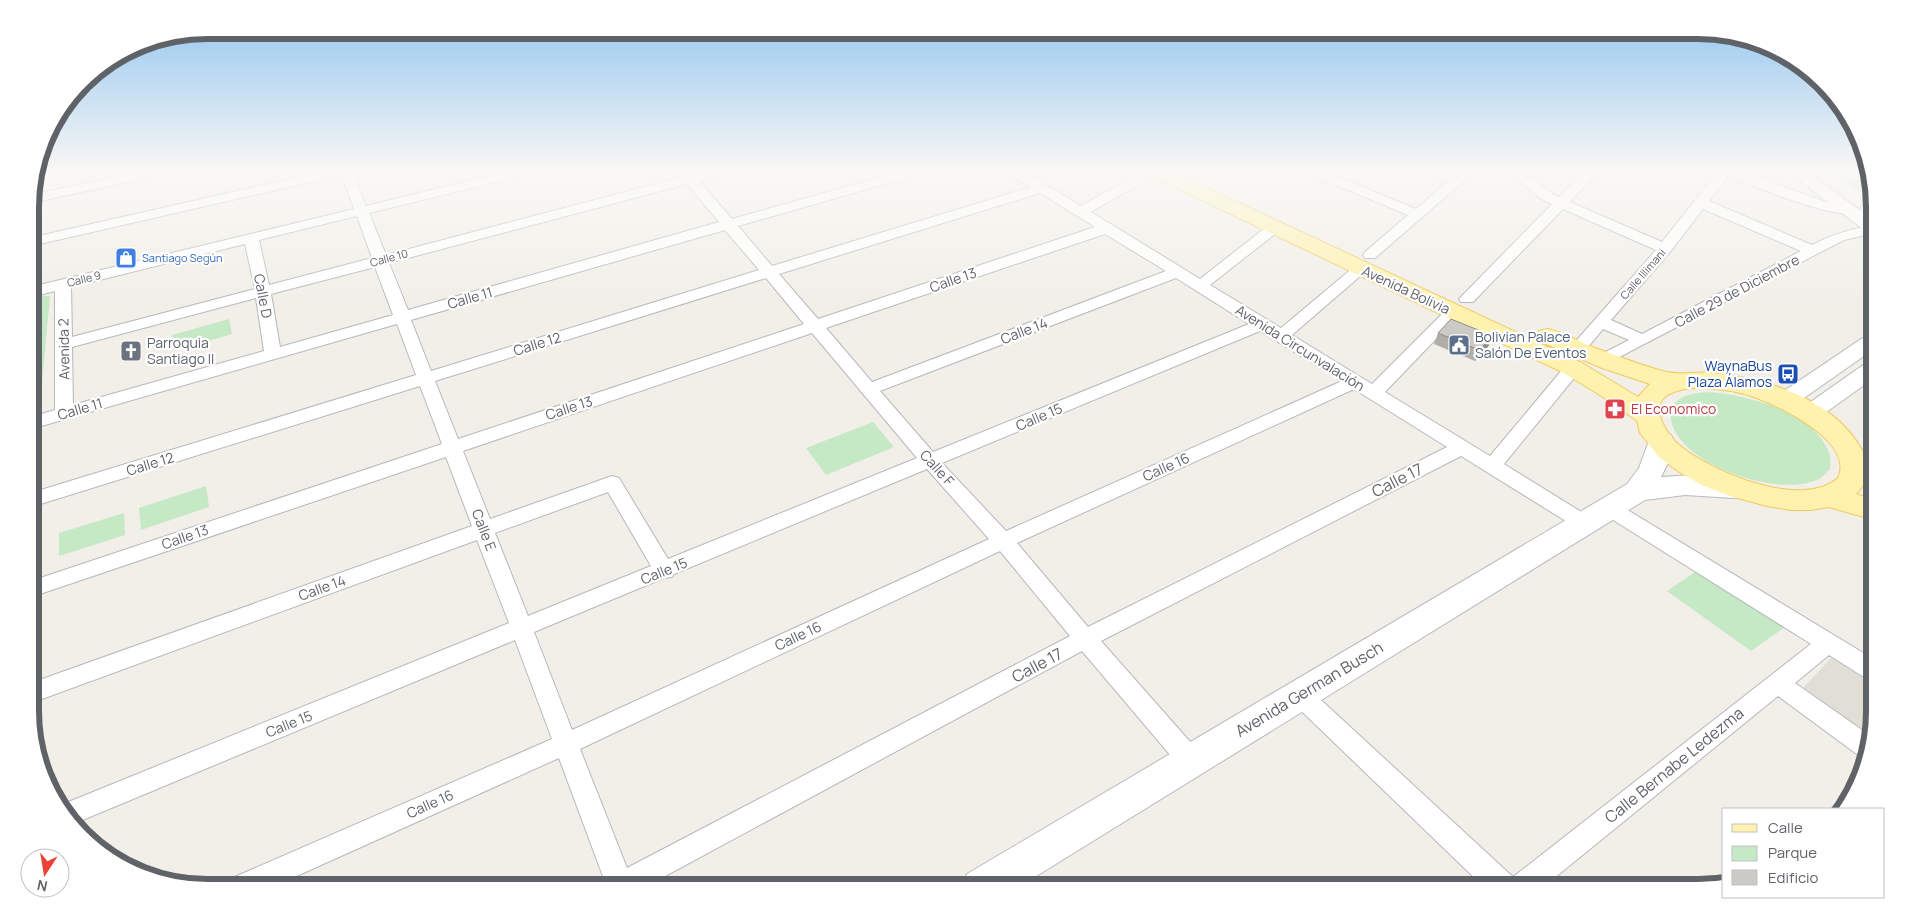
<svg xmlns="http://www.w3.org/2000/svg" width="1905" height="918" font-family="Manrope,sans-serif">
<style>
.education{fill:#e1ded6}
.green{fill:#c5e8c5}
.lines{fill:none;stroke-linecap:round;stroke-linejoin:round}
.minor-casing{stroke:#b5b8bc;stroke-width:2}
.tertiary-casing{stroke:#b5b8bc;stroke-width:2}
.secondary-casing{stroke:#b6babf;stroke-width:2}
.primary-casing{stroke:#f2c960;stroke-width:2}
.minor{fill:#fff;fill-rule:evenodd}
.tertiary{fill:#fff;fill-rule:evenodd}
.secondary{fill:#fff;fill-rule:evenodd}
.primary{fill:#fff2af;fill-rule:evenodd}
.wall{fill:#afaea9}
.shaded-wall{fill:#8f8d8a}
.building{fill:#cccac5;stroke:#8f8d8a}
.labels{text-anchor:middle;stroke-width:4.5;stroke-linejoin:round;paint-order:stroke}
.far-shop-label{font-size:11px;fill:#366cbe;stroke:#fff;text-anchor:start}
.far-street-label{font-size:11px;fill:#5f6368;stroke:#fff}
.street-label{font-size:14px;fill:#5f6368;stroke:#fff}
.service-label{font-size:14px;fill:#4e5e75;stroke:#fff;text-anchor:start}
.worship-label{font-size:14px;fill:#5b616d;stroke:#fff;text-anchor:start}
.transit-label{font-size:14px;fill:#164399;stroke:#fff;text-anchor:end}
.health-label{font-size:14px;fill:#be3a42;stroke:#fff;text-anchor:start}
.near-street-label{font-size:16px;fill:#5f6368;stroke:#fff}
.rim{fill:none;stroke:#5f6368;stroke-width:6}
</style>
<rect width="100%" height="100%" fill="#f1efe8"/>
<path class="education" d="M1835,654L1875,679V711L1869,736L1802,689Z"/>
<path class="green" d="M1832,173H1844L1873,182L1874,199L1869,198Z
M42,296H50L40,404L31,407V299Z
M229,319L232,334L175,351L172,335Z
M1708,392C1747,395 1814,411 1829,453C1831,458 1830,464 1830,469C1826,472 1823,477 1819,479C1781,499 1679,465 1671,420C1670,414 1671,407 1676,402C1684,394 1698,393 1708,392Z
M873,422L894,447L826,475L806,448Z
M206,486L209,507L141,530L139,508Z
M124,513L125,535L59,556V533Z
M1700,569L1785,627L1751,651L1667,591Z"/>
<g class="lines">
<g class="minor-casing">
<path id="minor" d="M135,173H159L152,177L30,203V195Z
M316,173H339L332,177L31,246L30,238Z
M341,173H353L366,206L501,173H523L521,176L369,213L386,255L682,177L679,173H692L693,174L720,173L719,176L699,181L732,219L895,173H915L913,176L738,226L772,266L1031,187L1012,176L1011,173H1026L1081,206L1140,173H1155L1154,176L1091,212L1200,279L1270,224H1280L1282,227L1280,230L1210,285L1281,328L1355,266H1365L1368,269L1365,272L1292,335L1372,384L1447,309H1459L1461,312L1459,315L1385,392L1490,456L1567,364L1573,363L1579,364L1582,368L1579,372L1504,464L1591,518L1594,523L1591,528L1584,530L1577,528L1461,456L1101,641L1200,753L1203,761L1200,769L1191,772L1182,769L1082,651L643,888H603L605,882L559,758L270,888H227L230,879L552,739L515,640L73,824L66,819L61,805L509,623L477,540L31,703V683L472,526L446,457L31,597V581L442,444L420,386L31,507V493L416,375L397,324L31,429V417L55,410V291L31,297V287L354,209ZM687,184L719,222L408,310L389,263ZM1040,193L1095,227L818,319L779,274ZM357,216L372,258L269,285L259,240ZM725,230L759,270L431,371L411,320ZM1105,234L1166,271L872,382L826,328ZM245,244L255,289L72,337L71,287ZM375,267L393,315L280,347L271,294ZM766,278L804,324L458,439L435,381ZM1176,278L1249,324L933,452L880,391ZM256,298L264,351L73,405L72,347ZM1260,331L1342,381L1006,531L942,463ZM812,333L917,458L668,559L619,478L612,476L490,519L463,451ZM1354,389L1447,447L1088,627L1017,543ZM927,469L989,539L572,730L534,632L664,578L672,577L674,574ZM608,492L651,566L528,616L495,533ZM1000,551L1070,636L627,868L580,749Z
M1312,173H1329L1416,209L1448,181L1434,176L1433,173H1450L1456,175L1458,173H1473L1375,258H1365L1363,255L1365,252L1408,215L1314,176Z
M1511,173C1535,173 1538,187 1559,197L1583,173H1596L1570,202L1662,242L1717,173H1745L1826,202L1853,207L1855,210L1853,213C1832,218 1751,186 1729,175L1709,201L1812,245C1833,234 1851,229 1874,225V233L1844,240L1604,365L1598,364L1596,360L1598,356L1629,340L1603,329L1583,353H1571L1569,349L1656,250L1563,209L1473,302H1461L1459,299L1552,204L1541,199ZM1703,209L1801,251L1642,334L1611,320L1670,252Z
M1843,173H1861L1870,176L1874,185L1845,176Z
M1867,205H1874V213L1862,212L1860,209L1862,206Z
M1609,501L1616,503L1875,660V681L1867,679L1829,655L1795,683L1869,735L1864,757L1858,755L1778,696L1542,888H1485L1292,702L1288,695L1292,688L1300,685L1308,688L1513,877L1811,644L1602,513L1599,508L1602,503Z"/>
</g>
<g class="tertiary-casing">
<path id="tertiary" d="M1790,173H1808L1874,220V234L1868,233Z
M1874,333V349L1794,405L1786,407L1778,405L1775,400L1778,395L1867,335Z
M1874,361V378L1818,418L1810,420L1802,418L1799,413L1802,408L1866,363Z"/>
</g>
<g class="secondary-casing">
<path id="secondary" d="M1661,432L1671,435L1674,441L1669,461L1661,477C1688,475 1718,473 1744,481L1748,488L1744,495L1734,498L1685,495L1645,500L1017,888H961L967,874L1627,484L1639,468L1651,435Z"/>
</g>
<g class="primary-casing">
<path id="primary" d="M1150,173H1175L1582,363L1638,397L1650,384L1602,368L1539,341L1536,336L1539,331L1548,329C1563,332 1576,340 1590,346C1614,355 1638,364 1662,371C1680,376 1693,371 1711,373C1766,378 1834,399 1862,450C1871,465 1869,482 1856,494L1874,500V520L1829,507L1811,510H1791L1767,506L1730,496L1704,486L1679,472L1659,457L1640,433L1637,421L1611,402L1564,373L1153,177ZM1690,388C1708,388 1726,389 1744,394C1771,401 1856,440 1838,478C1802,510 1710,472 1678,444C1669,436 1653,414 1662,400C1668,392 1681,390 1690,388Z"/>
</g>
<use href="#minor" class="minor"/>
<use href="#tertiary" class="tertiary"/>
<use href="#secondary" class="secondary"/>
<use href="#primary" class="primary"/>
</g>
<path class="wall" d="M1438,333L1488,347L1475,361L1434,344Z"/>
<path class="shaded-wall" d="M1493,336L1488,347L1475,361L1479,350Z"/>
<path class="building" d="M1451,319L1493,336L1479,350L1438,333Z"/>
<linearGradient id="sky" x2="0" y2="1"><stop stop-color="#8fc3f1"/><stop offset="0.57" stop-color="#f9f8f5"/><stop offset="1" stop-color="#f9f8f5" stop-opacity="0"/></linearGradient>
<rect width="1905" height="301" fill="url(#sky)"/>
<defs>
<g id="shop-square" transform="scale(1.125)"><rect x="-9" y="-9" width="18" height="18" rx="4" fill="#3f7fe0" stroke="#fff"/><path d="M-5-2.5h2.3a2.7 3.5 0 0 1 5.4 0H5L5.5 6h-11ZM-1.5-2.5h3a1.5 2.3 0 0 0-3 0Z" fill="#fff"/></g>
<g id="civic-square" transform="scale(1.125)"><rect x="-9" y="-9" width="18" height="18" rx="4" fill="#5c6f8a" stroke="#fff"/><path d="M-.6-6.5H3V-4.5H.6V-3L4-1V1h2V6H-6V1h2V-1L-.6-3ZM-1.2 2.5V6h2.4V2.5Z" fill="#fff"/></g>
<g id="church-square" transform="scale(1.125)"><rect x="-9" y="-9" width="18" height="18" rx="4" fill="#6b7280" stroke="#fff"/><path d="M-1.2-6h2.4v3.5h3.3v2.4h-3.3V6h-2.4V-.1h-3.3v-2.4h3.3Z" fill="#fff"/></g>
<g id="bus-square" transform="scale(1.125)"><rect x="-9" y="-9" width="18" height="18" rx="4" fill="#1a4fb4" stroke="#fff"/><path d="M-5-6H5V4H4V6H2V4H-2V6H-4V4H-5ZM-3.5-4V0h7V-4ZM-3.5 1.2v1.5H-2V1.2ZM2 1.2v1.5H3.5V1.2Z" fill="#fff"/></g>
<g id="pharmacy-square" transform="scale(1.125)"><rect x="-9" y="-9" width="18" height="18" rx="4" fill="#e0444e" stroke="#fff"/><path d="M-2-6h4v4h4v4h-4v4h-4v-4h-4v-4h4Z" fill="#fff"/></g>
</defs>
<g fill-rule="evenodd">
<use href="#shop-square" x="126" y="258"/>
<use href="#civic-square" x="1459" y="345"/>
<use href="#church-square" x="131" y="351"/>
<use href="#bus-square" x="1788" y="374"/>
<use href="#pharmacy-square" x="1615" y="409"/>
</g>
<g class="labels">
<g class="far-shop-label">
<text x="142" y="262">Santiago Según</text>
</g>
<g class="far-street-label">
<text transform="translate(389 258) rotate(-15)" y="4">Calle 10</text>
<text transform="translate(1643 274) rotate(-49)" y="4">Calle Illimani</text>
<text transform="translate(84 279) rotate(-14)" y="4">Calle 9</text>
</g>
<g class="street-label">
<text transform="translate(953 280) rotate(-19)" y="5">Calle 13</text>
<text transform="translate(1406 290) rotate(25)" y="5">Avenida Bolivia</text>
<text transform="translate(1737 291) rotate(-28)" y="5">Calle 29 de Diciembre</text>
<text transform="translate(263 296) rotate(79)" y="5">Calle D</text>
<text transform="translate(470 298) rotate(-16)" y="5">Calle 11</text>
<text transform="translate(1024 331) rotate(-21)" y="5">Calle 14</text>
<text transform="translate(537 344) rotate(-17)" y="5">Calle 12</text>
<text transform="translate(1300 348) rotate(32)" y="5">Avenida Circunvalación</text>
<text transform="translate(64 349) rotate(-91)" y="5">Avenida 2</text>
<text transform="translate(569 408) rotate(-18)" y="5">Calle 13</text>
<text transform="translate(80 409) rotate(-16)" y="5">Calle 11</text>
<text transform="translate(1039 417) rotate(-23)" y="5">Calle 15</text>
<text transform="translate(150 464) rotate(-17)" y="5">Calle 12</text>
<text transform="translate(1166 467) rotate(-24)" y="5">Calle 16</text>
<text transform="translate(937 468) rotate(48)" y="5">Calle F</text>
<text transform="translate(484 530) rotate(69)" y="5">Calle E</text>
<text transform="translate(185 537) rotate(-19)" y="5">Calle 13</text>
<text transform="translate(664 571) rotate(-22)" y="5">Calle 15</text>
<text transform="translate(322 588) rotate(-20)" y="5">Calle 14</text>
<text transform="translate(798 636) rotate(-25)" y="5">Calle 16</text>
<text transform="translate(289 724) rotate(-22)" y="5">Calle 15</text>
<text transform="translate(430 804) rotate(-24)" y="5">Calle 16</text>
</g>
<g class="service-label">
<text x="1475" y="342">Bolivian Palace<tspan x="1475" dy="16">Salón De Eventos</tspan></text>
</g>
<g class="worship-label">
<text x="147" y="348">Parroquia<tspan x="147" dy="16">Santiago ll</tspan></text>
</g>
<g class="transit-label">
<text x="1772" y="371">WaynaBus<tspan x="1772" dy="16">Plaza Álamos</tspan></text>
</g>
<g class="health-label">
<text x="1631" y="414">El Economico</text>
</g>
<g class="near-street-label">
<text transform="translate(1397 480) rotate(-27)" y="6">Calle 17</text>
<text transform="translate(1037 665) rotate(-28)" y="6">Calle 17</text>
<text transform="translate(1309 689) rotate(-31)" y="6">Avenida German Busch</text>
<text transform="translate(1674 765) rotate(-39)" y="6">Calle Bernabe Ledezma</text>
</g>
</g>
<path d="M0 0H1905V918H0ZM207 39H1698A168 168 0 0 1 1866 207V711A168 168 0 0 1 1698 879H207A168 168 0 0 1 39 711V207A168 168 0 0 1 207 39Z" fill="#fff" fill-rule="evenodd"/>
<path class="rim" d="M207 39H1698A168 168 0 0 1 1866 207V711A168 168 0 0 1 1698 879H207A168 168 0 0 1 39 711V207A168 168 0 0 1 207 39Z"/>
<rect x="1722" y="808" width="162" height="90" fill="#ffffff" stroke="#bfc1c3"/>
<rect x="1732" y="824" width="25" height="8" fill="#fff2af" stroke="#bfc1c3"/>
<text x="1768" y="833" font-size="15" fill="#5f6368">Calle</text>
<rect x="1732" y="846" width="25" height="15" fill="#c5e8c5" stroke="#bfc1c3"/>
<text x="1768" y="858" font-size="15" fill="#5f6368">Parque</text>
<rect x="1732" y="870" width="25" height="15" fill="#cccac5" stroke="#bfc1c3"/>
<text x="1768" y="883" font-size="15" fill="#5f6368">Edificio</text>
<g transform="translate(45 873) rotate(192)"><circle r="24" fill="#ffffff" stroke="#bfc1c3"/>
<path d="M0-4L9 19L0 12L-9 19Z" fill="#ea4335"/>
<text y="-8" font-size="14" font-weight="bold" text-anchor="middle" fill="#5f6368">N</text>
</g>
</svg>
